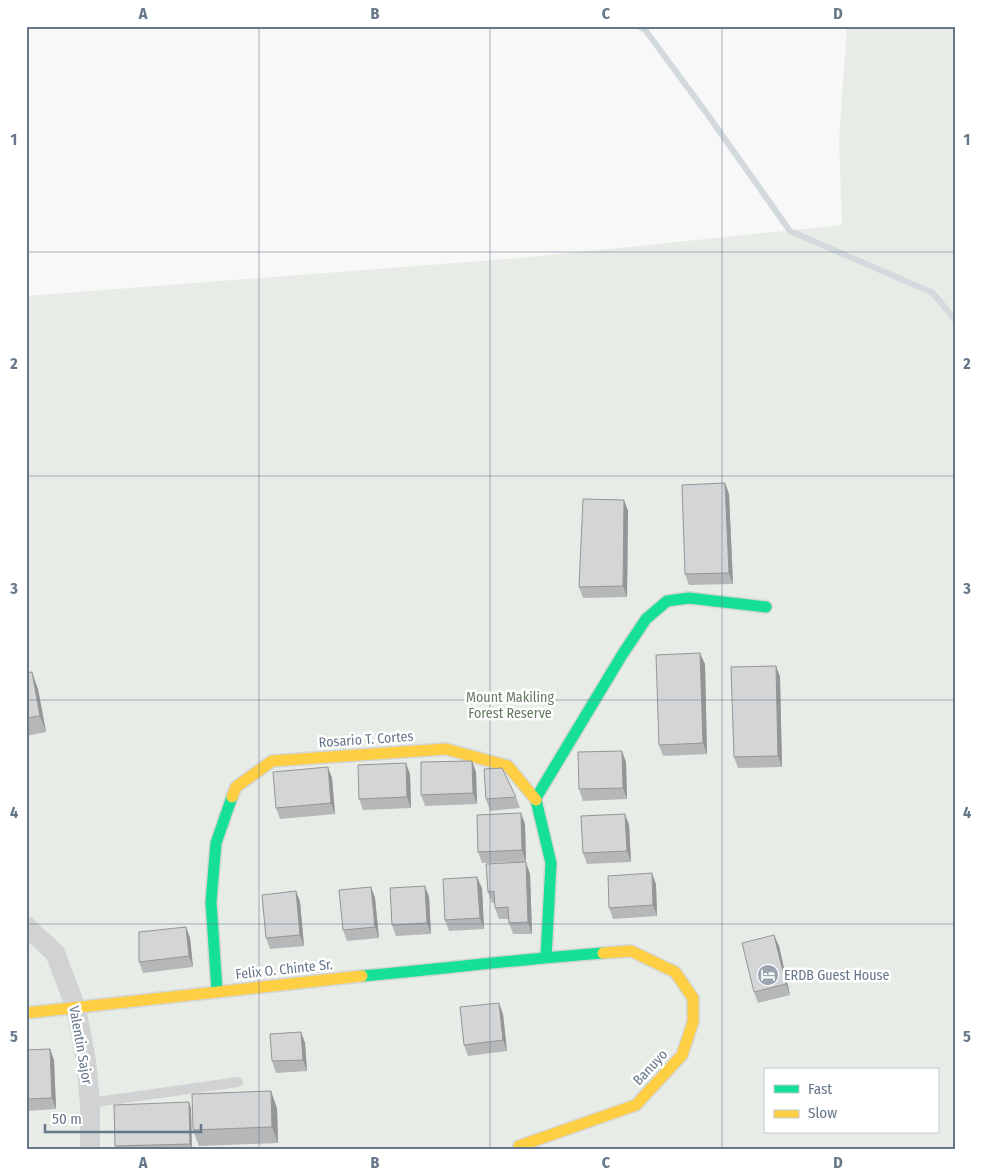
<svg xmlns="http://www.w3.org/2000/svg" width="981" height="1176" font-family="'Fira Sans Condensed',sans-serif">
<style>
.green{fill:#e8ece6;fill-rule:evenodd}
.lines{fill:none;stroke-linecap:round;stroke-linejoin:round}
.stream{stroke:#d2dadd;stroke-width:6}
.fast-casing{stroke:#d3d5d7;stroke-width:14}
.slow-casing{stroke:#d3d5d7;stroke-width:14}
.lane{stroke:#d1d2d3;stroke-width:10}
.street{stroke:#d1d2d3;stroke-width:20}
.fast{stroke:#16e098;stroke-width:11}
.slow{stroke:#ffcf43;stroke-width:11}
.wall{fill:#b6b7b8}
.shaded-wall{fill:#949596}
.building{fill:#d4d5d6;stroke:#949596}
.grid{fill:none;stroke:#66778a;stroke-width:1;stroke-opacity:0.55}
.labels{text-anchor:middle;stroke-width:5;stroke-linejoin:round;paint-order:stroke}
.park-label{font-size:14px;fill:#657b61;stroke:#fff}
.street-label{font-size:14px;fill:#66778a;stroke:#fff}
.poi-label{font-size:14px;fill:#66778a;stroke:#fff;text-anchor:start}
.neatline{fill:none;stroke:#66778a;stroke-width:2}
.grid-label{font-size:16px;text-anchor:middle;font-weight:bold;fill:#66778a}
</style>
<rect width="100%" height="100%" fill="#f8f8f8"/>
<path class="green" d="M847,26H955V1150H26V296L520,258L842,225L839,139ZM765,1070H937V1132H765Z"/>
<g class="lines">
<path class="stream" d="M639,26L646,31L705,111L790,231L933,293L955,320"/>
<g class="fast-casing">
<path id="fast" d="M536,798L622,655L646,619L667,601L689,598L766,607
M536,800L551,863L546,957
M362,976C442,969 522,959 603,953
M217,991L211,902L216,843L232,797"/>
</g>
<g class="slow-casing">
<path id="slow" d="M232,797L236,787L272,761L446,749L508,766L536,800
M26,1013L362,976
M520,1150L519,1146L636,1105L682,1055L693,1022V998L675,972L631,951L603,953"/>
</g>
<path class="lane" d="M90,1103L238,1082"/>
<path class="street" d="M26,926L55,953L76,1008L86,1061L90,1103V1150"/>
<use href="#fast" class="fast"/>
<use href="#slow" class="slow"/>
</g>
<path class="wall" d="M725,483L729,494L733,584L689,585L685,574Z
M624,500L628,511L627,597L583,598L579,587Z
M705,664L707,754L663,756L659,745Z
M776,666L780,677L782,767L738,768L734,757Z
M26,673L38,689L46,732L26,736Z
M472,761L476,772L477,804L425,806L421,795Z
M626,762L627,799L583,801L579,789Z
M410,774L411,808L363,810L359,799Z
M332,778L335,814L280,819L276,808Z
M516,797L520,808L490,811L486,799Z
M625,814L629,825L631,862L587,864L583,853Z
M525,824L526,862L482,863L478,852Z
M530,874L532,934H513L509,923L508,919H499L495,908V903H492L488,892Z
M656,884L657,916L613,919L609,908Z
M425,886L429,897L431,934L396,936L392,925Z
M371,887L375,898L379,938L347,941L343,930Z
M482,888L484,929L449,931L445,920Z
M296,891L300,902L304,946L270,949L266,938Z
M186,927L190,938L193,967L143,973L139,962Z
M774,935L779,946L790,995L758,1003L754,992Z
M503,1014L507,1051L468,1056L464,1045Z
M301,1032L305,1043L307,1071L276,1073L272,1061Z
M50,1049L54,1060L56,1109L26,1111V1050Z
M191,1108L192,1149L116,1150L115,1146Z
M277,1108L278,1143L199,1146L193,1130Z"/>
<path class="shaded-wall" d="M725,483L729,494L733,584L729,573Z
M624,500L628,511L627,597L623,586Z
M700,653L705,664L707,754L703,743Z
M776,666L780,677L782,767L778,756Z
M32,672L38,689L46,732L40,716Z
M622,751L626,762L627,799L623,788Z
M472,761L476,772L477,804L473,793Z
M406,763L410,774L411,808L407,797Z
M328,767L332,778L335,814L331,803Z
M521,813L525,824L526,862L522,850Z
M625,814L629,825L631,862L627,851Z
M526,862L530,874L532,934L528,922Z
M652,873L656,884L657,916L653,905Z
M477,877L482,888L484,929L480,918Z
M425,886L429,897L431,934L427,923Z
M371,887L375,898L379,938L375,927Z
M296,891L300,902L304,946L300,935Z
M186,927L190,938L193,967L189,956Z
M774,935L779,946L790,995L786,984Z
M499,1003L503,1014L507,1051L503,1040Z
M301,1032L305,1043L307,1071L303,1060Z
M50,1049L54,1060L56,1109L52,1098Z
M271,1091L277,1108L278,1143L272,1127Z
M189,1102L191,1108L192,1149L190,1144Z"/>
<path class="building" d="M725,483L729,573L685,574L682,485Z
M583,499L624,500L623,586L579,587Z
M700,653L703,743L659,745L656,655Z
M776,666L778,756L734,757L731,667Z
M32,672L40,716L26,718V673Z
M622,751L623,788L579,789L578,752Z
M472,761L473,793L421,795V762Z
M406,763L407,797L359,799L358,765Z
M328,767L331,803L276,808L273,772Z
M502,768L516,797L486,799L484,769Z
M521,813L522,850L478,852L477,815Z
M625,814L627,851L583,853L581,816Z
M526,862L528,922L509,923L508,907L495,908L494,891L488,892L486,864Z
M652,873L653,905L609,908L608,876Z
M477,877L480,918L445,920L443,879Z
M425,886L427,923L392,925L390,888Z
M371,887L375,927L343,930L339,890Z
M296,891L300,935L266,938L262,895Z
M186,927L189,956L139,962V932Z
M774,935L786,984L754,992L742,943Z
M499,1003L503,1040L464,1045L460,1007Z
M301,1032L303,1060L272,1061L270,1034Z
M50,1049L52,1098L26,1099V1050Z
M271,1091L272,1127L193,1130L192,1094Z
M189,1102L190,1144L115,1146L114,1105Z"/>
<path class="grid" d="M259,26V1150M490,26V1150M722,26V1150M26,252H955M26,476H955M26,700H955M26,924H955"/>
<defs>
<g id="hotel-disc" transform="scale(1.125)"><circle r="9.5" fill="#99a4b0" stroke="#fff"/><path d="M-6-4.5h1.5V1H6V5H4.5V3h-9V5H-6ZM-4 0a1.8 1.8 0 1 1 3.6 0ZM.5 0V-2.5h3Q6-2.5 6 0Z" fill="#fff"/></g>
</defs>
<g fill-rule="evenodd">
<use href="#hotel-disc" x="768" y="975"/>
</g>
<g class="labels">
<g class="park-label">
<text x="510" y="702">Mount Makiling<tspan x="510" dy="16">Forest Reserve</tspan></text>
</g>
<g class="street-label">
<text transform="translate(366 739) rotate(-4)" y="5">Rosario T. Cortes</text>
<text transform="translate(284 969) rotate(-6)" y="5">Felix O. Chinte Sr.</text>
<text transform="translate(81 1045) rotate(80)" y="5">Valentin Sajor</text>
<text transform="translate(650 1067) rotate(-47)" y="5">Banuyo</text>
</g>
<g class="poi-label">
<text x="784" y="980">ERDB Guest House</text>
</g>
</g>
<rect width="981" height="1176" fill="none" stroke="#ffffff" stroke-width="55"/>
<rect x="764" y="1068" width="175" height="65" fill="#ffffff" stroke="#c2c9d0"/>
<rect x="774" y="1085" width="25" height="8" fill="#16e098" stroke="#c2c9d0"/>
<text x="808" y="1094" font-size="15" fill="#66778a">Fast</text>
<rect x="774" y="1110" width="25" height="8" fill="#ffcf43" stroke="#c2c9d0"/>
<text x="808" y="1118" font-size="15" fill="#66778a">Slow</text>
<path d="M45 1124v8h156v-8" fill="none" stroke="#66778a" stroke-width="2.5"/>
<text x="52" y="1124" font-size="15" fill="#66778a" stroke="#ffffff" stroke-width="4" paint-order="stroke">50 m</text>
<rect x="28" y="28" width="926" height="1120" class="neatline"/>
<g class="grid-label">
<text x="143" y="19">A</text>
<text x="375" y="19">B</text>
<text x="606" y="19">C</text>
<text x="838" y="19">D</text>
<text x="14" y="145">1</text>
<text x="967" y="145">1</text>
<text x="14" y="369">2</text>
<text x="967" y="369">2</text>
<text x="14" y="594">3</text>
<text x="967" y="594">3</text>
<text x="14" y="818">4</text>
<text x="967" y="818">4</text>
<text x="14" y="1042">5</text>
<text x="967" y="1042">5</text>
<text x="143" y="1168">A</text>
<text x="375" y="1168">B</text>
<text x="606" y="1168">C</text>
<text x="838" y="1168">D</text>
</g>
</svg>
